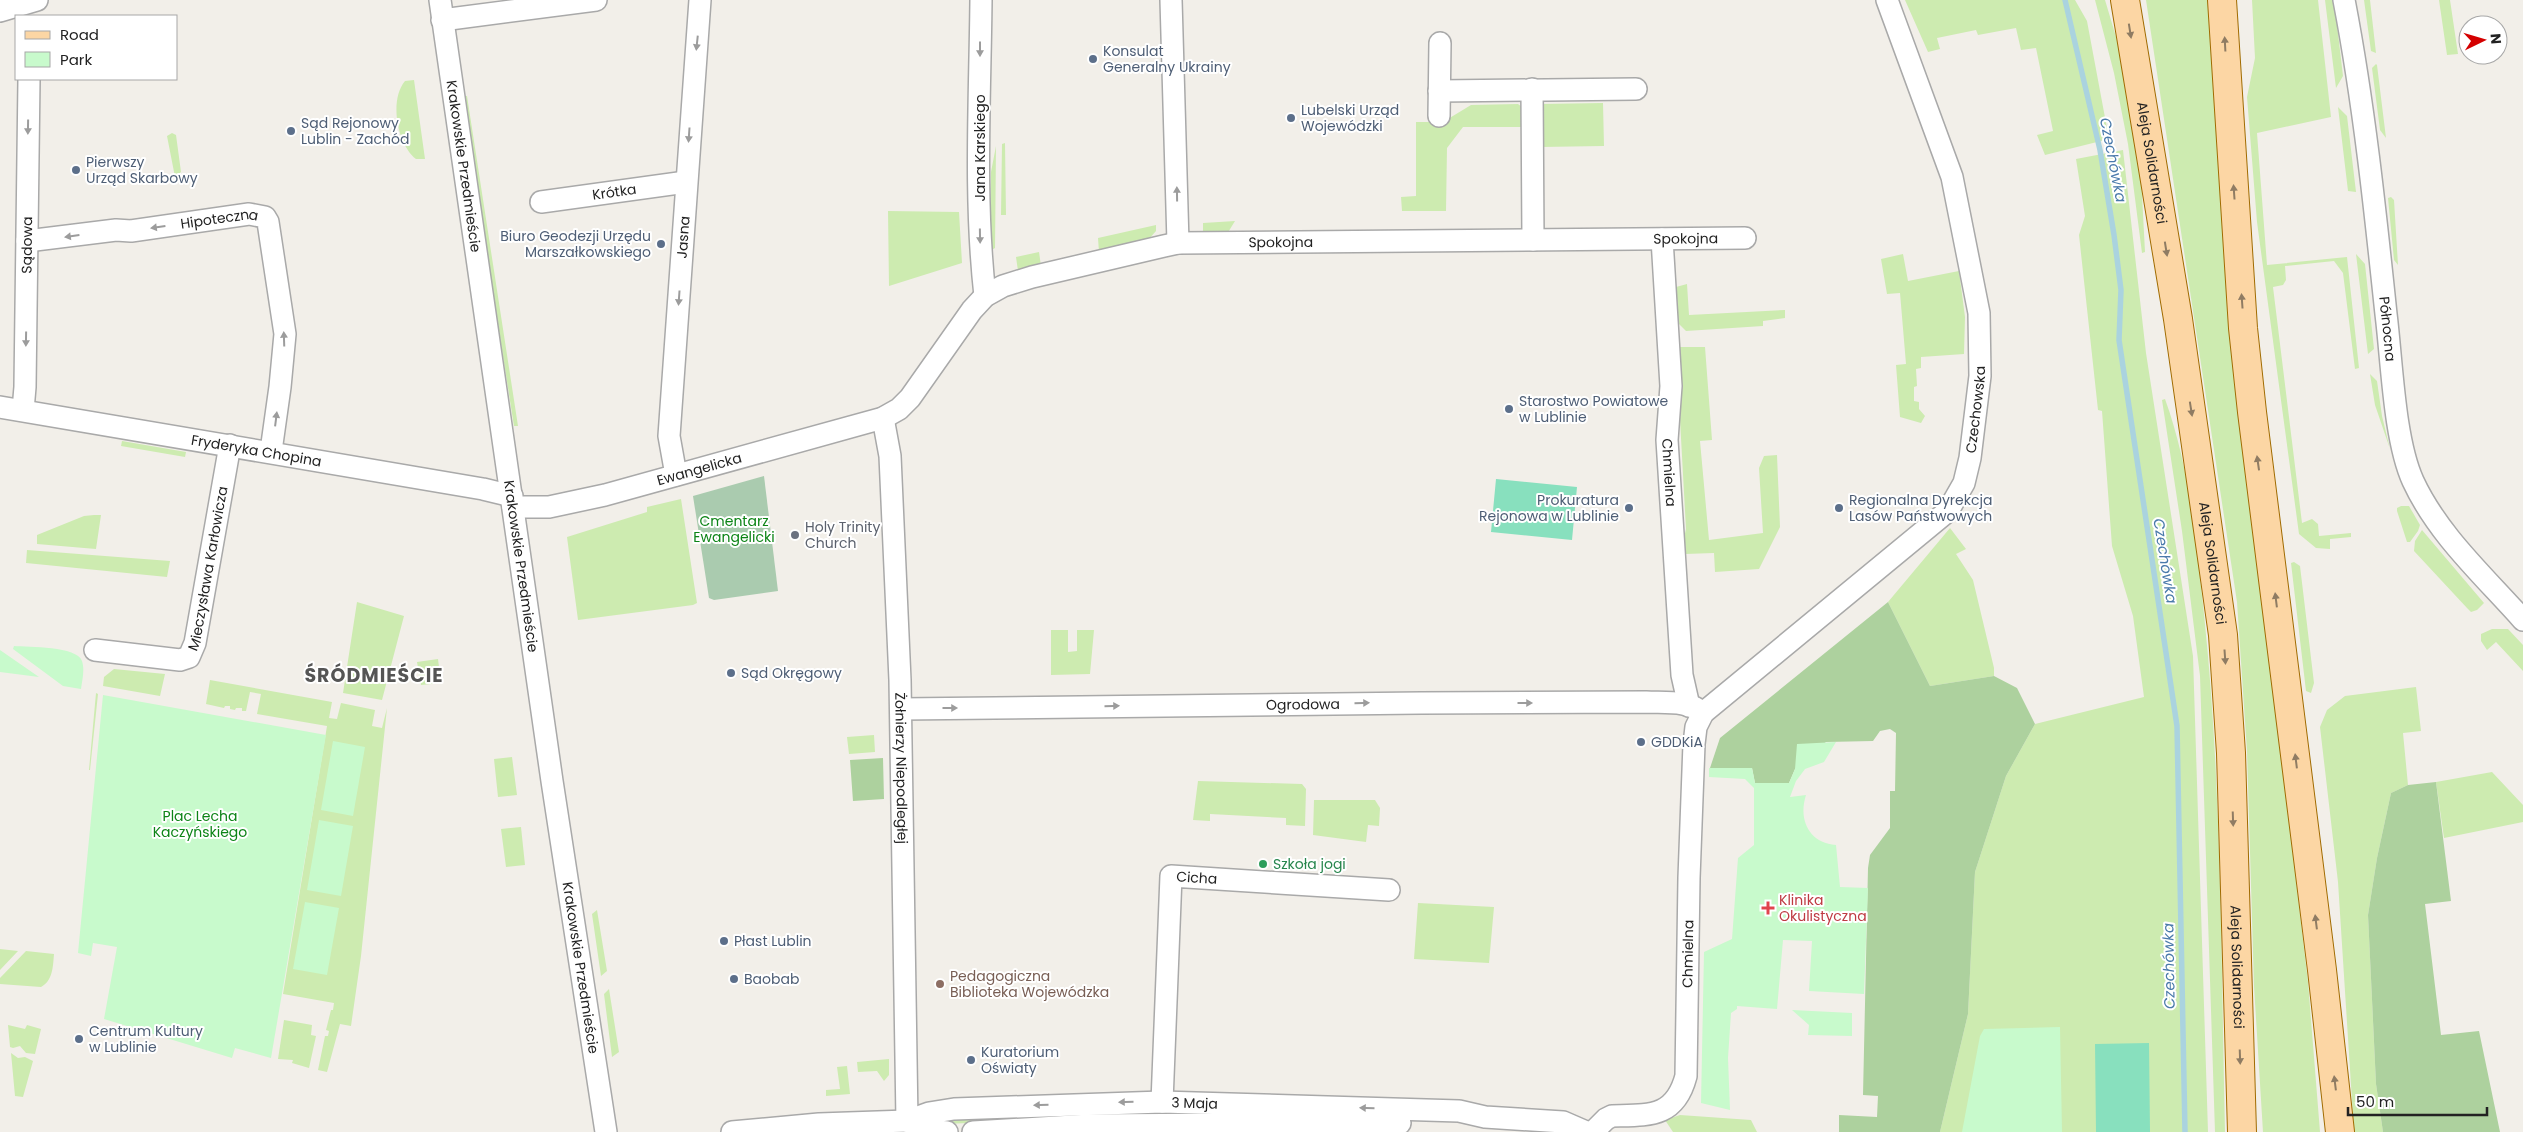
<svg xmlns="http://www.w3.org/2000/svg" width="2523" height="1132" font-family="Poppins,sans-serif">
<style>
.grass{fill:#cdebb0}
.forest{fill:#add19e}
.cemetery{fill:#aacbaf}
.park{fill:#c8facc}
.pitch{fill:#88e0be}
.lines{fill:none;stroke-linecap:round;stroke-linejoin:round}
.stream{stroke:#aad3df;stroke-width:5.5}
.minor-casing{stroke:#a9a9a9;stroke-width:24}
.major-casing{stroke:#a06b00;stroke-width:30}
.minor{stroke:#fff;stroke-width:21}
.major{stroke:#fcd6a4;stroke-width:28}
.oneway{fill:#8f7c63}
.oneway2{fill:#9c9c9c}
.service-dot{fill:#5c6f8a;stroke:#fff;stroke-width:2}
.worship-dot{fill:#6b7280;stroke:#fff;stroke-width:2}
.leisure-dot{fill:#2e9e5b;stroke:#fff;stroke-width:2}
.health-dot{fill:#e0444e;stroke:#fff;stroke-width:2}
.education-dot{fill:#8d6e63;stroke:#fff;stroke-width:2}
.labels{text-anchor:middle;stroke-width:4;stroke-linejoin:round;paint-order:stroke}
.service-label{font-size:14px;fill:#4e5e75;stroke:#fff;text-anchor:start}
.street-label{font-size:14px;fill:#222;stroke:#fff}
.park-label{font-size:14px;fill:#0c8416;stroke:#fff}
.worship-label{font-size:14px;fill:#5b616d;stroke:#fff;text-anchor:start}
.leisure-label{font-size:14px;fill:#27864d;stroke:#fff;text-anchor:start}
.health-label{font-size:14px;fill:#be3a42;stroke:#fff;text-anchor:start}
.education-label{font-size:14px;fill:#785e54;stroke:#fff;text-anchor:start}
.water-label{font-size:15px;font-style:italic;fill:#4a7aab;stroke:#fff}
.district-label{font-size:19px;font-weight:bold;letter-spacing:1px;fill:#555;stroke:#fff}
</style>
<rect width="100%" height="100%" fill="#f2efe9"/>
<path class="grass" d="M1905,0H2075L2087,21L2109,139L2045,155L2037,135L2053,131L2036,48L2021,50L2016,28L1978,35L1976,30L1937,38L1940,49L1928,52Z
M2095,0H2105L2122,57L2141,176L2145,252L2142,253L2128,144L2114,73Z
M2146,0H2211L2264,608L2308,982L2320,1132H2263L2254,986L2247,751L2237,602Z
M2252,0H2318L2331,117L2257,133L2267,265L2347,257L2359,368L2355,369L2343,273L2334,261L2285,266L2286,280L2283,285L2273,287L2302,523L2312,519L2318,524L2319,536L2351,533V537L2330,539V549L2316,548L2299,534L2257,222L2247,97L2255,58Z
M2325,0H2334L2343,76L2336,88Z
M2364,0H2370L2376,53L2371,51Z
M2439,0H2450L2458,54L2447,55Z
M2376,64L2377,65L2386,138L2380,130L2372,68Z
M414,80L425,159H416C397,144 389,100 405,81Z
M462,96H467L518,426H514Z
M1603,103L1604,146L1540,147L1541,104Z
M1518,104L1522,107L1521,127H1463L1447,148L1446,211H1402L1401,197L1416,196V122H1443L1471,105Z
M2338,107L2347,116L2356,192L2348,191Z
M172,133L176,135L181,172L175,177L167,136Z
M1005,143L1006,215H1001L1002,144Z
M996,146L995,248L990,251L991,172Z
M2123,150L2146,353L2193,656L2208,1132H1940L1968,1014L1975,872L2006,776L2035,724L2144,697L2133,616L2112,546L2102,411L2098,410L2079,235L2085,216L2076,159Z
M2391,197L2394,200L2398,265L2394,260L2388,198Z
M888,211L959,212L962,263L889,286Z
M1235,221L1227,234H1203V223Z
M1156,225V231L1148,240L1099,252L1098,238Z
M1039,252L1041,266L1018,271L1016,257Z
M1903,254L1908,281L1959,271L1965,317L1964,354L1921,357V368L1916,369L1917,386L1914,387V401L1919,402V409L1925,416L1921,423L1900,417L1896,365L1906,364L1900,293L1887,294L1881,259Z
M2356,254L2365,264L2374,349L2368,354Z
M1687,284L1689,315L1785,310V318L1763,321V326L1686,331L1678,323L1676,287Z
M1676,347H1705L1712,440L1700,441L1709,540L1763,533L1759,468L1764,456L1777,455L1780,527L1759,569L1715,572L1714,553L1685,554L1684,538L1686,529Z
M2370,374L2377,381L2382,416L2390,449L2375,405Z
M2165,399C2190,468 2196,542 2204,614C2222,786 2221,960 2225,1132H2215L2200,676L2182,531L2162,400Z
M122,441L186,452L185,457L121,446Z
M681,499L697,603L693,605L578,620L567,537L647,512V507Z
M2401,506H2409L2420,525L2418,531L2410,542H2407L2397,511V508Z
M94,515H101L96,549L37,544V535L84,516Z
M1950,528L1966,549L1956,554L1973,580L1994,668V676L1930,686L1888,602Z
M2422,530L2484,603L2477,610L2471,612L2467,608L2414,551L2415,541Z
M27,550L170,561L167,577L26,563Z
M2294,562L2300,566L2314,683L2311,693L2306,691L2291,563Z
M357,602L404,616L382,700L343,693Z
M2492,629H2508L2523,645V671L2496,642L2487,650L2481,641V634Z
M1051,630H1068V652L1077,651V630H1094L1090,674L1051,675Z
M438,659L441,683L421,685L417,662Z
M114,669L165,674L160,696L103,686L104,677Z
M210,680L332,702L329,718L337,719L341,703L375,710L372,726L382,728L387,708L361,956L351,1026L340,1024L327,1072L318,1070L325,1036H328L329,1031L326,1030L331,1010H333L334,1003L283,994L327,726L257,714L261,694L250,692L246,711H242V708H236L235,710L230,709V706H225L224,708L206,704Z
M2416,687L2421,731L2403,733L2408,785L2391,793L2377,858L2368,915L2376,1084L2383,1132H2354L2338,882L2320,727L2327,710L2345,696Z
M96,693L98,694L90,770H89Z
M874,735L875,752L849,754L847,737Z
M512,757L517,795L498,797L494,759Z
M2492,772L2523,805V822L2444,838L2436,782Z
M1198,781L1302,784L1306,789L1305,826L1286,825V818L1210,814V821L1193,820Z
M1314,800H1375L1380,808L1379,826L1368,825L1366,842L1313,835Z
M521,827L525,865L506,867L501,829Z
M1418,903L1494,907L1489,963L1414,959Z
M597,910L607,971L601,976L592,914Z
M0,949L18,951L0,970Z
M26,951L54,954C53,966 53,981 41,987L0,984V978Z
M609,989L619,1052L612,1057L604,994Z
M284,1020L312,1025L311,1035L316,1036L309,1068L292,1063L293,1060L278,1059Z
M8,1025L25,1029L27,1025L41,1029L35,1054L26,1053L20,1046L13,1048L10,1047Z
M11,1053L18,1058L25,1057L33,1061L23,1097L15,1096Z
M889,1059V1075L884,1081L877,1071L858,1072L857,1062Z
M847,1066L850,1094L826,1096V1090L840,1089L837,1067Z
M1066,1115V1119L944,1124L942,1120Z
M1680,1115L1751,1120L1757,1132H1673L1665,1120Z"/>
<path class="forest" d="M1888,602L1930,686L1994,676L2017,688L2035,724L2006,776L1975,872L1968,1014L1940,1132H1839V1115L1877,1117L1878,1096L1863,1095L1868,868L1870,855L1890,828V791H1895L1896,733L1890,729L1880,731L1873,741L1826,742L1795,769L1789,783H1755L1752,768H1710L1720,738Z
M883,758L884,799L853,801L850,760Z
M2436,782L2451,901L2425,904L2441,1035L2479,1031L2500,1132H2383L2376,1084L2368,915L2377,858L2391,793L2408,785Z"/>
<path class="cemetery" d="M764,476L778,591L714,600L709,598L693,496Z"/>
<path class="park" d="M14,646C29,647 77,646 82,661C85,670 82,681 81,689L63,686L13,649Z
M0,650L39,677L0,672Z
M103,695L326,735L271,1058L235,1048L232,1058L104,1019L117,947L93,943L91,956L78,953Z
M333,741L365,747L353,816L321,810Z
M1836,742L1824,762L1805,769L1796,781L1790,797L1806,795C1798,820 1809,843 1836,845L1840,887L1868,888L1864,994L1809,991L1812,941L1783,940L1777,1009L1737,1006V1009L1731,1013L1728,1058L1730,1110L1701,1103L1704,952L1732,939L1738,858L1754,845V788L1745,779L1709,777V768H1752L1755,783H1789L1795,769L1797,744Z
M319,820L353,826L341,896L307,890Z
M305,902L339,908L327,975L293,969Z
M1792,1010L1852,1013V1036L1808,1035L1809,1025Z
M2060,1027L2062,1132H1962L1980,1036L1984,1029Z"/>
<path class="pitch" d="M1496,479L1577,487L1572,540L1491,532Z
M2149,1043L2150,1132H2096L2095,1044Z"/>
<g class="lines">
<path class="stream" d="M2065,0L2100,150L2114,235L2121,290L2119,340L2177,726L2185,1132"/>
<g class="minor-casing">
<g id="minor">
<path id="s1" d="M440,0L552,781L606,1132"/>
<path d="M981,0C980,98 974,198 985,296"/>
<path d="M1171,0L1178,243"/>
<path id="s2" d="M2344,0C2364,104 2375,209 2386,314C2392,362 2394,439 2413,481C2438,535 2484,576 2523,620"/>
<path d="M0,11L37,0"/>
<path d="M442,20L596,0"/>
<path d="M1532,89L1533,240"/>
<path d="M1439,91L1636,89"/>
<path d="M1439,116L1440,43"/>
<path id="s3" d="M541,202L686,182"/>
<path id="s4" d="M1662,239L1671,386L1667,440L1682,675L1689,706"/>
<path id="s5" d="M27,241L116,230L131,231L249,214L265,217L268,222L285,334L280,387L271,451"/>
<path id="s6" d="M0,407L483,489L512,496"/>
<path id="s7" d="M23,410L25,387L29,79"/>
<path id="s8" d="M883,418L890,456L900,680L907,1121"/>
<path id="s9" d="M676,475L669,436L700,0"/>
<path id="s10" d="M513,507H549L605,495L883,418L899,409L910,398L972,310L985,296L1003,286L1032,277L1164,246L1178,243L1745,238"/>
<path id="s11" d="M95,650L180,660L189,657L195,643L230,445"/>
<path id="s12" d="M901,709L1421,703L1646,702C1665,703 1689,700 1703,713"/>
<path id="s13" d="M1162,1102L1171,876L1389,890"/>
<path d="M907,1121L928,1130L947,1132"/>
<path id="s14" d="M732,1132L819,1124L907,1121L929,1113L954,1109L1162,1102L1459,1111L1485,1117L1563,1122L1586,1132"/>
<path d="M973,1132L1090,1125L1400,1123"/>
<path id="s15" d="M1593,1132L1606,1119L1612,1116C1649,1115 1675,1118 1686,1076L1689,878L1694,744L1696,727L1703,713L1948,511L1964,483L1970,458L1980,376L1979,313L1952,177L1887,0"/>
</g>
</g>
<g class="major-casing">
<g id="major">
<path id="s16" d="M2125,0L2178,319L2223,635L2231,753L2242,1132"/>
<path d="M2222,0L2243,328L2252,412L2322,970L2340,1132"/>
</g>
</g>
<use href="#minor" class="minor"/>
<use href="#major" class="major"/>
</g>
<defs><path id="oneway-solid" d="M-6-.8H1V-3.2L6.5 0L1 3.2V.8H-6Z" transform="scale(1.25)"/></defs>
<g class="oneway">
<use href="#oneway-solid" transform="translate(2130 31) rotate(81)"/>
<use href="#oneway-solid" transform="translate(2225 44) rotate(-93)"/>
<use href="#oneway-solid" transform="translate(2234 192) rotate(-94)"/>
<use href="#oneway-solid" transform="translate(2166 249) rotate(81)"/>
<use href="#oneway-solid" transform="translate(2242 301) rotate(-94)"/>
<use href="#oneway-solid" transform="translate(2191 409) rotate(81)"/>
<use href="#oneway-solid" transform="translate(2258 463) rotate(-98)"/>
<use href="#oneway-solid" transform="translate(2276 600) rotate(-97)"/>
<use href="#oneway-solid" transform="translate(2225 657) rotate(86)"/>
<use href="#oneway-solid" transform="translate(2296 761) rotate(-97)"/>
<use href="#oneway-solid" transform="translate(2233 819) rotate(88)"/>
<use href="#oneway-solid" transform="translate(2316 922) rotate(-97)"/>
<use href="#oneway-solid" transform="translate(2240 1057) rotate(88)"/>
<use href="#oneway-solid" transform="translate(2335 1083) rotate(-97)"/>
</g>
<g class="oneway2">
<use href="#oneway-solid" transform="translate(697 43) rotate(96)"/>
<use href="#oneway-solid" transform="translate(980 49) rotate(90)"/>
<use href="#oneway-solid" transform="translate(28 127) rotate(91)"/>
<use href="#oneway-solid" transform="translate(689 135) rotate(94)"/>
<use href="#oneway-solid" transform="translate(1177 194) rotate(-91)"/>
<use href="#oneway-solid" transform="translate(158 227) rotate(172)"/>
<use href="#oneway-solid" transform="translate(72 236) rotate(172)"/>
<use href="#oneway-solid" transform="translate(980 236) rotate(89)"/>
<use href="#oneway-solid" transform="translate(679 298) rotate(94)"/>
<use href="#oneway-solid" transform="translate(26 339) rotate(91)"/>
<use href="#oneway-solid" transform="translate(284 339) rotate(-92)"/>
<use href="#oneway-solid" transform="translate(276 419) rotate(-83)"/>
<use href="#oneway-solid" transform="translate(1362 703) rotate(-1)"/>
<use href="#oneway-solid" transform="translate(1525 703)"/>
<use href="#oneway-solid" transform="translate(1112 706) rotate(-1)"/>
<use href="#oneway-solid" transform="translate(950 708)"/>
<use href="#oneway-solid" transform="translate(1126 1102) rotate(179)"/>
<use href="#oneway-solid" transform="translate(1041 1105) rotate(178)"/>
<use href="#oneway-solid" transform="translate(1367 1108) rotate(-178)"/>
</g>
<g class="service-dot">
<circle cx="1093" cy="59" r="5"/>
<circle cx="1291" cy="118" r="5"/>
<circle cx="291" cy="131" r="5"/>
<circle cx="76" cy="170" r="5"/>
<circle cx="661" cy="244" r="5"/>
<circle cx="1509" cy="409" r="5"/>
<circle cx="1629" cy="508" r="5"/>
<circle cx="1839" cy="508" r="5"/>
<circle cx="731" cy="673" r="5"/>
<circle cx="1641" cy="742" r="5"/>
<circle cx="724" cy="941" r="5"/>
<circle cx="734" cy="979" r="5"/>
<circle cx="79" cy="1039" r="5"/>
<circle cx="971" cy="1060" r="5"/>
</g>
<circle class="worship-dot" cx="795" cy="535" r="5"/>
<circle class="leisure-dot" cx="1263" cy="864" r="5"/>
<path class="health-dot" d="M1765.5 900.5h5v5h5v5h-5v5h-5v-5h-5v-5h5z"/>
<circle class="education-dot" cx="940" cy="984" r="5"/>
<g class="labels">
<g class="service-label">
<text x="1103" y="56">Konsulat<tspan x="1103" dy="16">Generalny Ukrainy</tspan></text>
<text x="1301" y="115">Lubelski Urząd<tspan x="1301" dy="16">Wojewódzki</tspan></text>
<text x="301" y="128">Sąd Rejonowy<tspan x="301" dy="16">Lublin - Zachód</tspan></text>
<text x="86" y="167">Pierwszy<tspan x="86" dy="16">Urząd Skarbowy</tspan></text>
<text x="651" y="241" text-anchor="end">Biuro Geodezji Urzędu<tspan x="651" dy="16">Marszałkowskiego</tspan></text>
<text x="1519" y="406">Starostwo Powiatowe<tspan x="1519" dy="16">w Lublinie</tspan></text>
<text x="1619" y="505" text-anchor="end">Prokuratura<tspan x="1619" dy="16">Rejonowa w Lublinie</tspan></text>
<text x="1849" y="505">Regionalna Dyrekcja<tspan x="1849" dy="16">Lasów Państwowych</tspan></text>
<text x="741" y="678">Sąd Okręgowy</text>
<text x="1651" y="747">GDDKiA</text>
<text x="734" y="946">Płast Lublin</text>
<text x="744" y="984">Baobab</text>
<text x="89" y="1036">Centrum Kultury<tspan x="89" dy="16">w Lublinie</tspan></text>
<text x="981" y="1057">Kuratorium<tspan x="981" dy="16">Oświaty</tspan></text>
</g>
<g class="street-label">
<text transform="translate(980 148) rotate(-90)" y="5">Jana Karskiego</text>
<text dy="5" stroke="none"><textPath href="#s16" startOffset="165">Aleja Solidarności</textPath></text>
<text dy="5" stroke="none"><textPath href="#s1" startOffset="168">Krakowskie Przedmieście</textPath></text>
<text dy="5" stroke="none"><textPath href="#s3" startOffset="74">Krótka</textPath></text>
<text dy="5" stroke="none"><textPath href="#s5" startOffset="194">Hipoteczna</textPath></text>
<text dy="5" stroke="none"><textPath href="#s9" startOffset="239">Jasna</textPath></text>
<text dy="5" stroke="none"><textPath href="#s10" startOffset="1251">Spokojna</textPath></text>
<text dy="5" stroke="none"><textPath href="#s10" startOffset="846">Spokojna</textPath></text>
<text dy="5" stroke="none"><textPath href="#s7" startOffset="165">Sądowa</textPath></text>
<text dy="5" stroke="none"><textPath href="#s2" startOffset="332">Północna</textPath></text>
<text dy="5" stroke="none"><textPath href="#s15" startOffset="908">Czechowska</textPath></text>
<text dy="5" stroke="none"><textPath href="#s6" startOffset="260">Fryderyka Chopina</textPath></text>
<text dy="5" stroke="none"><textPath href="#s10" startOffset="191">Ewangelicka</textPath></text>
<text dy="5" stroke="none"><textPath href="#s4" startOffset="234">Chmielna</textPath></text>
<text dy="5" stroke="none"><textPath href="#s16" startOffset="570">Aleja Solidarności</textPath></text>
<text dy="5" stroke="none"><textPath href="#s1" startOffset="572">Krakowskie Przedmieście</textPath></text>
<text dy="5" stroke="none"><textPath href="#s11" startOffset="186">Mieczysława Karłowicza</textPath></text>
<text dy="5" stroke="none"><textPath href="#s12" startOffset="402">Ogrodowa</textPath></text>
<text dy="5" stroke="none"><textPath href="#s8" startOffset="351">Żołnierzy Niepodległej</textPath></text>
<text dy="5" stroke="none"><textPath href="#s13" startOffset="252">Cicha</textPath></text>
<text dy="5" stroke="none"><textPath href="#s15" startOffset="241">Chmielna</textPath></text>
<text dy="5" stroke="none"><textPath href="#s1" startOffset="978">Krakowskie Przedmieście</textPath></text>
<text dy="5" stroke="none"><textPath href="#s16" startOffset="975">Aleja Solidarności</textPath></text>
<text dy="5" stroke="none"><textPath href="#s14" startOffset="465">3 Maja</textPath></text>
</g>
<g class="park-label">
<text x="734" y="526">Cmentarz<tspan x="734" dy="16">Ewangelicki</tspan></text>
<text x="200" y="821">Plac Lecha<tspan x="200" dy="16">Kaczyńskiego</tspan></text>
</g>
<g class="worship-label">
<text x="805" y="532">Holy Trinity<tspan x="805" dy="16">Church</tspan></text>
</g>
<g class="leisure-label">
<text x="1273" y="869">Szkoła jogi</text>
</g>
<g class="health-label">
<text x="1779" y="905">Klinika<tspan x="1779" dy="16">Okulistyczna</tspan></text>
</g>
<g class="education-label">
<text x="950" y="981">Pedagogiczna<tspan x="950" dy="16">Biblioteka Wojewódzka</tspan></text>
</g>
<g class="water-label">
<text transform="translate(2113 160) rotate(79)" y="5">Czechówka</text>
<text transform="translate(2165 561) rotate(81)" y="5">Czechówka</text>
<text transform="translate(2169 966) rotate(-91)" y="5">Czechówka</text>
</g>
<g class="district-label">
<text x="374" y="682">ŚRÓDMIEŚCIE</text>
</g>
</g>
<rect x="15" y="15" width="162" height="65" fill="#ffffff" stroke="#a7a7a7"/>
<rect x="25" y="31" width="25" height="8" fill="#fcd6a4" stroke="#a7a7a7"/>
<text x="60" y="40" font-size="15" fill="#222222">Road</text>
<rect x="25" y="52" width="25" height="15" fill="#c8facc" stroke="#a7a7a7"/>
<text x="60" y="65" font-size="15" fill="#222222">Park</text>
<g transform="translate(2483 40) rotate(85)"><circle r="24" fill="#ffffff" stroke="#a7a7a7"/>
<path d="M0-4L9 19L0 12L-9 19Z" fill="#d40000"/>
<text y="-8" font-size="14" font-weight="bold" text-anchor="middle" fill="#222222">N</text>
</g>
<path d="M2348 1107v8h139v-8" fill="none" stroke="#222222" stroke-width="2.5"/>
<text x="2356" y="1107" font-size="15" fill="#222222" stroke="#ffffff" stroke-width="4" paint-order="stroke">50 m</text>
</svg>
